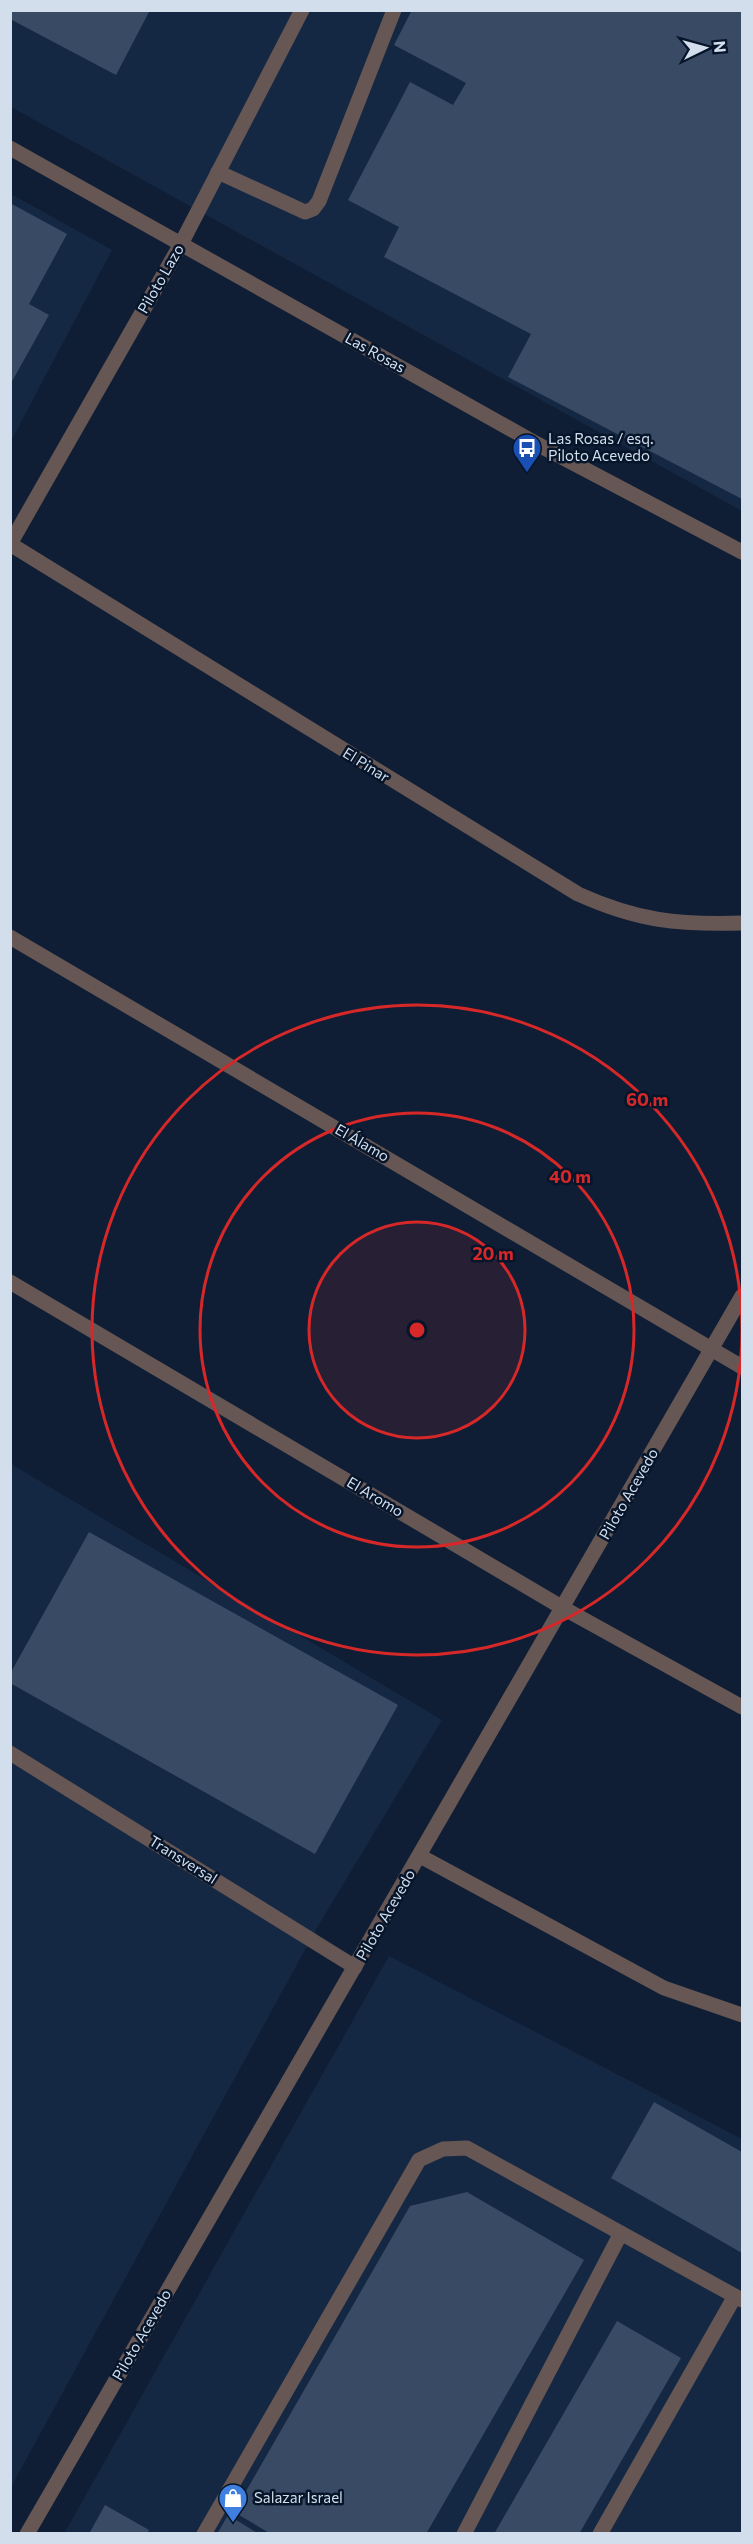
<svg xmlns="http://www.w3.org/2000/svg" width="753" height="2544" font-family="Commissioner,sans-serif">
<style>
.built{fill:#152843}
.building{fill:#394b64}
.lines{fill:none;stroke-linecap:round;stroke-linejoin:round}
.lane{stroke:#665654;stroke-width:15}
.street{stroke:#665654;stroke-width:15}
.ring{fill:none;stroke:#d62828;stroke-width:3}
.labels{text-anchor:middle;stroke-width:5;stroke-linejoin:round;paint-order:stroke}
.street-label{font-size:15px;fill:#d3deed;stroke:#06152a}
.poi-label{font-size:15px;fill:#d3deed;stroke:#06152a;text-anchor:start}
.centre{fill:#d62828;stroke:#06152a;stroke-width:3}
.ring-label{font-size:18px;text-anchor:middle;font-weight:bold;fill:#d62828;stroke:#06152a;stroke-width:5;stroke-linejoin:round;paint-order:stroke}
</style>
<rect width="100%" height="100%" fill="#0f1e35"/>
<path class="built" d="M11,11H742V511L11,107Z
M11,194L112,250L11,441Z
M11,1464L442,1720L318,1926L11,2487Z
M389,1956L742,2139V2533L64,2534Z"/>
<path class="building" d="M10,10H150L116,75L10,19Z
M412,10H742V499L508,377L531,334L384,257L399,227L348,200L410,82L453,105L466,83L394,45Z
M10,203L67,234L29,304L49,315L10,385Z
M89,1532L398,1705L315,1854L10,1683V1674Z
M654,2102L742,2152V2253L611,2178Z
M467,2192L584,2260L426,2534H271L234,2512L410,2206Z
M617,2321L681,2358L579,2534H494Z
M105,2505L149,2530L147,2534H89Z
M228,2515L259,2534H217Z"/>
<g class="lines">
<path class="lane" d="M218,172L305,212L313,209L319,201L394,10
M10,1753L355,1967
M204,2534L419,2160L443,2149L467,2148L742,2300
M464,2534L621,2233
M600,2534L735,2296"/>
<path class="street" d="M10,148L537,444L742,552
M10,544L578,894C638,921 678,925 742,923
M10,544L181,244L302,10
M10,937L742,1367
M10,1282L563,1608L742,1707
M420,1856L664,1988L742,2015
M27,2534L742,1296"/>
</g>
<circle cx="417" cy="1330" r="108" fill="#d62828" fill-opacity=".12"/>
<g class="ring">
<circle cx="417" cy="1330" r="108"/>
<circle cx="417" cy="1330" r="217"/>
<circle cx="417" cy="1330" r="325"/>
</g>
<defs>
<g id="bus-pin" transform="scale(1.5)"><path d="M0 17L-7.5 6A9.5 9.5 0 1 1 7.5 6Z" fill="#1a4fb4" stroke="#06152a"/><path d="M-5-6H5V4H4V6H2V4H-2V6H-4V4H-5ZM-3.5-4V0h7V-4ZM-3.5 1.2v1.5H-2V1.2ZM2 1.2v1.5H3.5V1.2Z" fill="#fff"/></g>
<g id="shop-pin" transform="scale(1.5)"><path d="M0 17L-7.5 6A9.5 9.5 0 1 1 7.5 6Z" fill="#3f7fe0" stroke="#06152a"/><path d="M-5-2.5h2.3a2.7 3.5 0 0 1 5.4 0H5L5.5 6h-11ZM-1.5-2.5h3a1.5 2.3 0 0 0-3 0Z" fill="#fff"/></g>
</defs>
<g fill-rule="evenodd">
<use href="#bus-pin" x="527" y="448"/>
<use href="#shop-pin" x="233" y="2498"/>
</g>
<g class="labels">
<g class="street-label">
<text transform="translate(161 279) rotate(-60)" y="5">Piloto Lazo</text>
<text transform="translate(375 353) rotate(29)" y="5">Las Rosas</text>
<text transform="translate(366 765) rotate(32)" y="5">El Pinar</text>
<text transform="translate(362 1143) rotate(30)" y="5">El Álamo</text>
<text transform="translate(629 1494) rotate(-60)" y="5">Piloto Acevedo</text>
<text transform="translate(375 1497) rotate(31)" y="5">El Aromo</text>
<text transform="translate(183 1860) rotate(32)" y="5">Transversal</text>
<text transform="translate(386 1915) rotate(-60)" y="5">Piloto Acevedo</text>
<text transform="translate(142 2335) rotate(-60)" y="5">Piloto Acevedo</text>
</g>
<g class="poi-label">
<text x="548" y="444">Las Rosas / esq.<tspan x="548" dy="17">Piloto Acevedo</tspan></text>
<text x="254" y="2503">Salazar Israel</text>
</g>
</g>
<circle cx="417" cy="1330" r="9" class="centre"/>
<g class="ring-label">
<text x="647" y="1106">60 m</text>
<text x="570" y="1183">40 m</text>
<text x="493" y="1260">20 m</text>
</g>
<rect width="753" height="2544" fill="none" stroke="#d3deed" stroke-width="24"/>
<g transform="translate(705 48) rotate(85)" stroke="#06152a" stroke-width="4.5" paint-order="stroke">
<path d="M0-4.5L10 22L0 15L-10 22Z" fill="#d3deed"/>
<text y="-9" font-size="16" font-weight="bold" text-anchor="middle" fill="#d3deed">N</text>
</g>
</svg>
